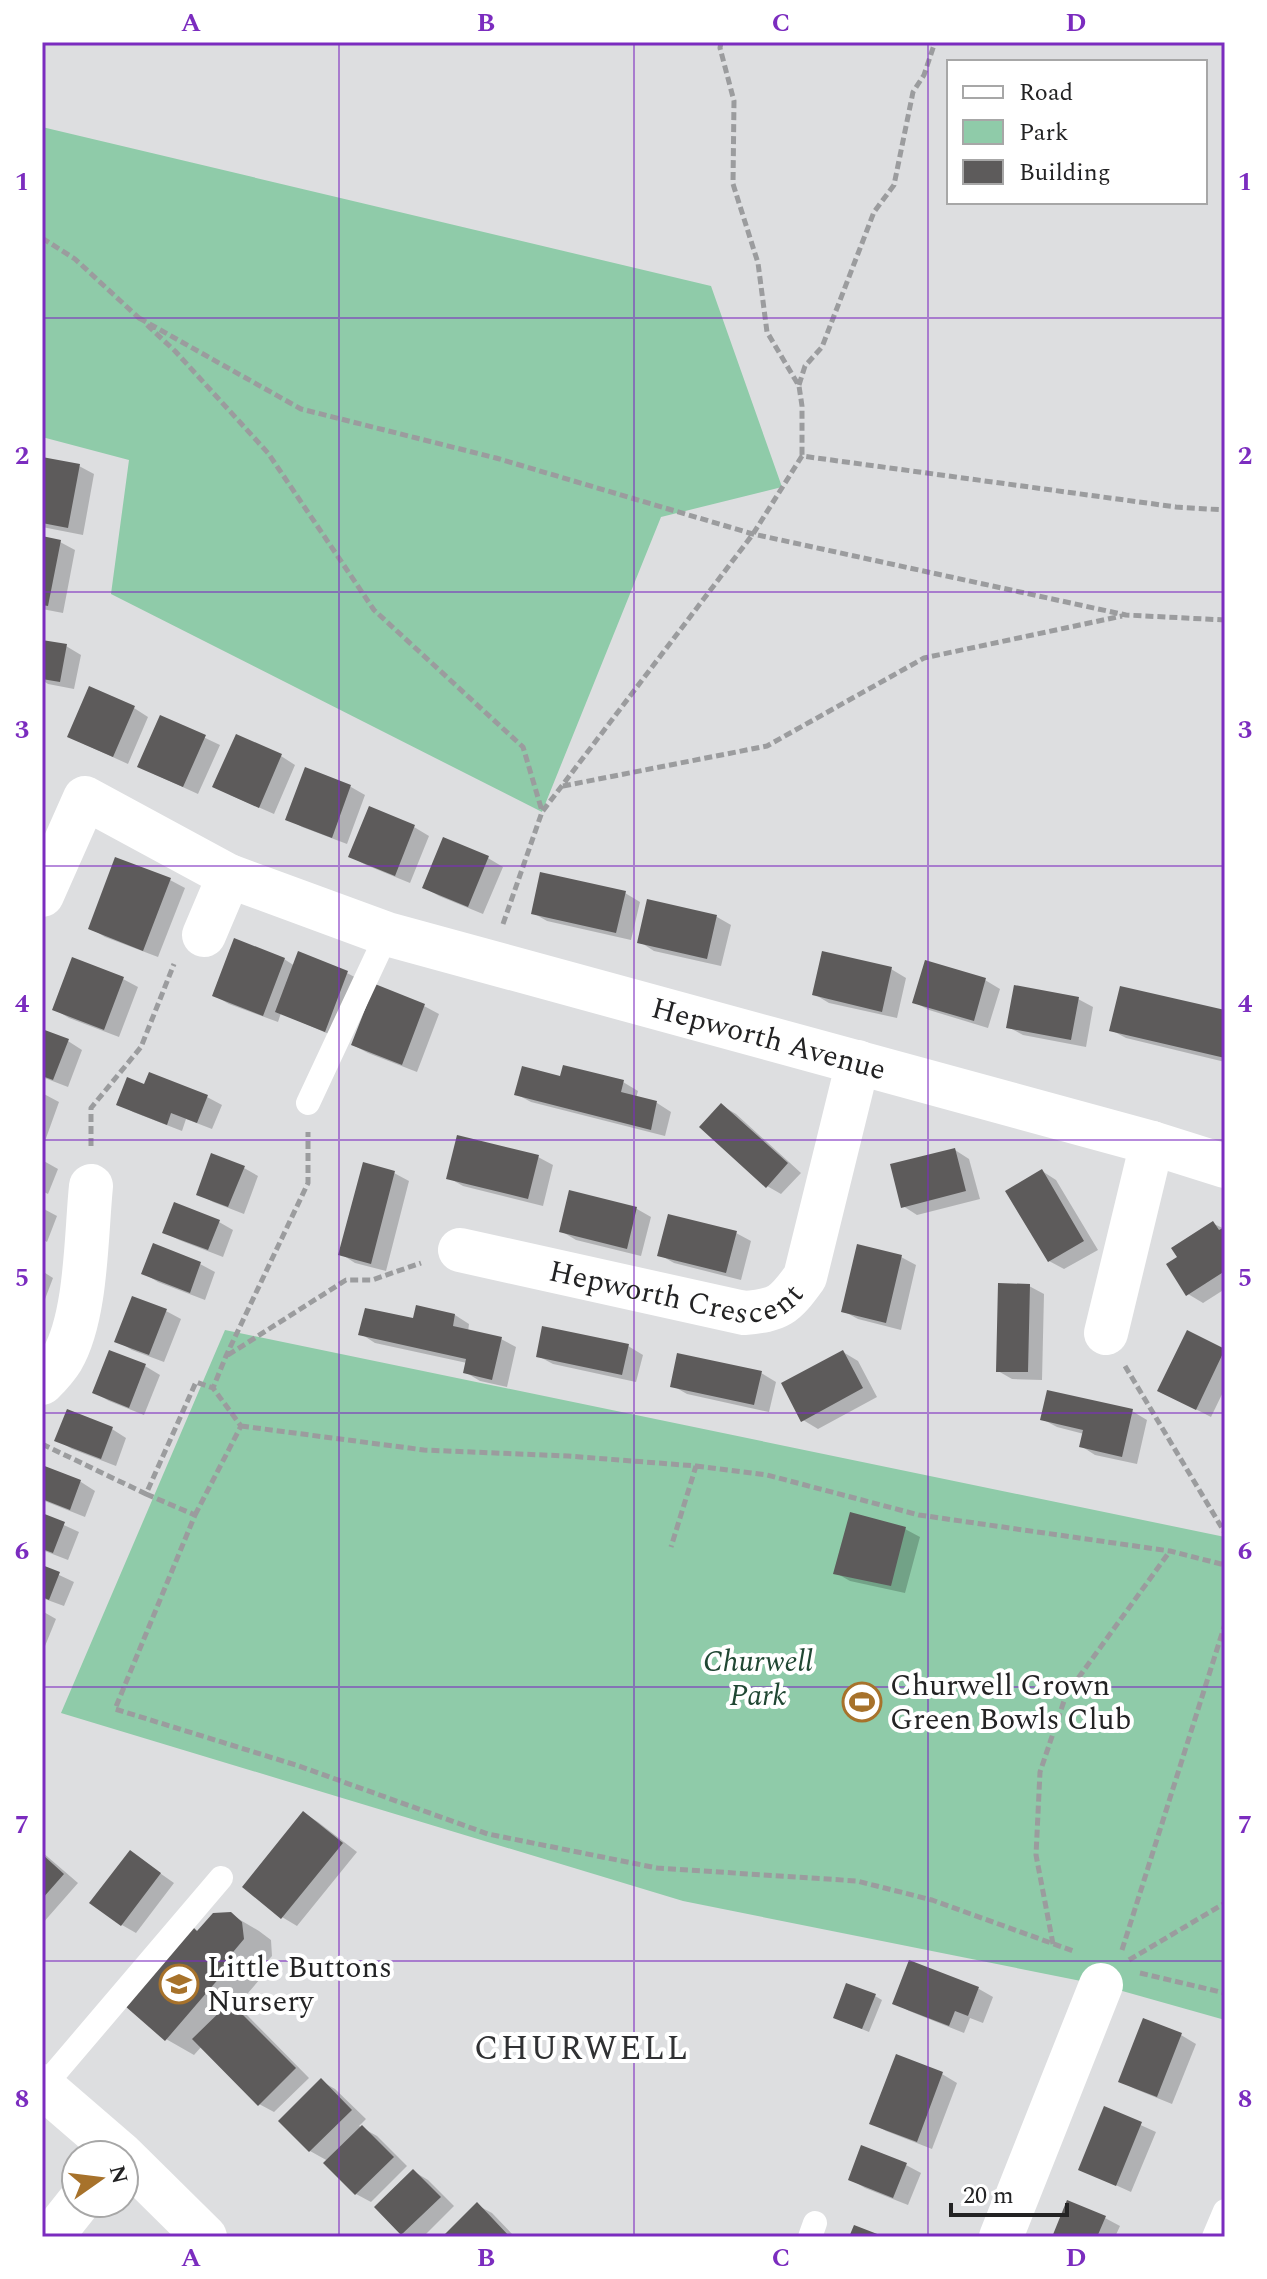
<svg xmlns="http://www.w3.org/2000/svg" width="1267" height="2279" font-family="Spectral,serif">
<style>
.green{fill:#8fcba9}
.shadow{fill:#0003}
.building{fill:#5d5b5b}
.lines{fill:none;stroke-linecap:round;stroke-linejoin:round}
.path{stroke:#9b9c9e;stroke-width:5;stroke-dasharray:8 4;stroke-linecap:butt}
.lane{stroke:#fff;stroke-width:24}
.street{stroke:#fff;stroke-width:44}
.primary{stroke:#fff;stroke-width:44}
.grid{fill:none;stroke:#7b2cbf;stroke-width:2;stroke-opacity:0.55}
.labels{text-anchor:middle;stroke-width:8;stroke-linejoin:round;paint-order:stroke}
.street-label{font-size:30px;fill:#232324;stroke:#fff}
.park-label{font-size:30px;font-style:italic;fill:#204733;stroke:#fff}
.poi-label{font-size:30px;fill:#232324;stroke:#fff;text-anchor:start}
.quarter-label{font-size:34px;letter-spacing:2px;fill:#303133;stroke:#fff}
.neatline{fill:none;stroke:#7b2cbf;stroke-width:3}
.grid-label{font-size:26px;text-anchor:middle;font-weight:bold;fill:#7b2cbf}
</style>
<rect width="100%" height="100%" fill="#dddee0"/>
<path class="green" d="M42,127L711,286L782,487L661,517L542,812L111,594L129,460L42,437Z
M225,1330L1225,1537V2020L1101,1985L683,1901L61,1713Z"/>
<path class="shadow" d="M42,459L79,466L94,474L83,535L42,527Z
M42,538L60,542L75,550L63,613L42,609Z
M42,627L45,628L42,642L66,646L81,655L74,689L48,684L42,680Z
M134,708L148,717L128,764L84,744Z
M161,717L220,745L198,794L154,774Z
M281,756L295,765L274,814L230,795Z
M306,770L351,787L365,795L347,844L302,827L288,819Z
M370,809L414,827L429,836L410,883L366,865L351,857Z
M444,840L488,858L503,867L483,914L439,896L425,888Z
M170,880L185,888L158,957L105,937L90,928Z
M625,893L640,902L631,940L547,921L533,913Z
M649,901L717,917L731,925L721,966L654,951L640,942Z
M284,959L295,966L347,973L362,981L340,1039L281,1013L278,1022L229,1004L215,996Z
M891,969L906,978L897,1018L829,1003L814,994Z
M123,979L138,987L119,1037L69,1018L54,1009Z
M985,980L1000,989L988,1028L929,1010L914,1002Z
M1078,999L1093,1007L1086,1047L1023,1035L1008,1027Z
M424,1006L439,1014L417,1072L368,1053L353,1045Z
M1225,1012V1062L1126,1038L1111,1030Z
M42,1031L68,1041L82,1050L68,1087L42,1077Z
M150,1074L207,1097L222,1105L212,1129L186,1119L182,1131L133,1112L119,1104L145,1087Z
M561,1079L623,1082L638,1091L636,1098L657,1103L671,1112L665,1136L531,1102L516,1094Z
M42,1093L59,1102L45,1141L42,1140Z
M721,1105L736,1114L801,1173L781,1194L767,1186Z
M955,1150L969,1159L980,1199L917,1215L903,1206Z
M538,1157L553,1165L543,1206L463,1186L449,1178Z
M42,1160L58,1169L48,1194L42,1191Z
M244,1168L258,1176L244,1214L213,1202L198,1194Z
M1042,1171L1056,1180L1098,1250L1064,1269L1049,1261Z
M394,1173L409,1181L386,1271L355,1263L341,1254Z
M571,1193L637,1209L651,1217L641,1256L576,1240L561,1231Z
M42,1208L57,1216L47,1242L42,1239Z
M219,1222L233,1230L223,1257L179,1240L164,1232Z
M1214,1224L1225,1229V1289L1203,1303L1188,1294Z
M736,1233L751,1241L741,1280L674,1263L660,1255Z
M901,1257L916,1265L901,1330L858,1319L843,1311Z
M200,1264L215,1272L205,1300L158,1282L143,1273Z
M42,1271L53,1278L42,1307Z
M1029,1286L1044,1294L1042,1380L1012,1379L998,1371Z
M166,1311L181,1319L164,1362L132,1350L117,1341Z
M455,1315L469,1324L468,1332L501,1339L516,1347L507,1387L480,1381L465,1372L467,1363L375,1343L361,1334L414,1320Z
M1188,1333L1225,1351V1388L1211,1417L1174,1398Z
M628,1346L643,1355L636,1382L553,1364L538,1356Z
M843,1352L858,1361L877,1397L818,1429L803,1420Z
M145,1366L160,1375L144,1415L109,1401L95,1393Z
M761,1373L776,1382L769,1412L687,1394L673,1386Z
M1132,1411L1147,1420L1137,1464L1095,1455L1081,1446L1084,1434L1057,1427L1042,1419Z
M112,1429L126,1438L116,1466L72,1449L57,1440Z
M42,1467L81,1482L95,1491L85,1517L42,1500Z
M42,1515L79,1532L68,1560L42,1550Z
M905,1529L920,1537L905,1593L850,1581L836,1573Z
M42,1567L74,1582L64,1606L42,1598Z
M42,1611L56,1619L45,1646L42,1645Z
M304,1813L318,1822L357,1852L297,1926L282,1917Z
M42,1852L78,1883L42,1924Z
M130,1852L174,1883L136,1933L122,1925Z
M230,1914L259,1931L271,1940L272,1956L255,1975L260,1979L236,2007L245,2013L309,2078L274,2112L259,2104L202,2046L194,2055L166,2039L198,1933Z
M910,1962L979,1989L993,1997L983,2023L970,2018L964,2033L909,2011L895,2003Z
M875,1996L882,2000L869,2032L842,2021Z
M1144,2020L1181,2035L1196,2044L1172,2104L1135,2089L1120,2081Z
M897,2056L942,2074L957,2083L932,2149L886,2131L872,2123Z
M321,2081L335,2089L366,2119L359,2126L377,2136L407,2166L371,2202L356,2194L328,2161L310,2151L281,2121Z
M1105,2109L1156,2132L1131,2192L1080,2169Z
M906,2165L921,2173L908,2205L865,2188L850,2179Z
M413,2171L428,2180L454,2206L423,2237H408L403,2234L377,2207Z
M477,2205L492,2213L515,2237H444Z
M1105,2218L1120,2226L1115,2237H1054Z"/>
<path class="building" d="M42,457L80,464L68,528L42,523Z
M42,536L61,540L48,606L42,605Z
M42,640L67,644L60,682L42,679Z
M89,686L135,706L113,757L67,737Z
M160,715L206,735L183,787L137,767Z
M236,734L282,754L259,808L212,787Z
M305,767L351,785L332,838L285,820Z
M369,806L415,825L395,876L348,857Z
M443,837L489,856L468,907L422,888Z
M115,857L171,878L143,951L88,929Z
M540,872L626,891L616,933L531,914Z
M647,899L717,915L707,959L637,943Z
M234,938L285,958L263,1016L212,996Z
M298,951L348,971L325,1032L275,1012Z
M822,951L892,967L882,1012L812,995Z
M72,957L124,977L104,1030L52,1010Z
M925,960L986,978L974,1021L912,1003Z
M375,984L425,1004L402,1065L351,1045Z
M1014,985L1079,997L1071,1040L1006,1028Z
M1120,986L1225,1010V1058L1109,1031Z
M42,1029L69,1039L53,1080L42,1076Z
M563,1065L624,1080L621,1092L657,1101L651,1130L514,1095L522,1066L560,1076Z
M149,1072L208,1095L197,1123L171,1113L167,1125L116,1105L127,1077L144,1084Z
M721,1103L788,1163L766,1188L699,1127Z
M457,1135L539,1155L528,1199L446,1179Z
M955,1148L966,1191L901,1208L890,1164Z
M211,1153L245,1166L228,1207L196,1195Z
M363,1162L395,1171L371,1264L338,1255Z
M1042,1169L1084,1241L1048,1262L1005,1191Z
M569,1190L637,1207L627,1249L559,1232Z
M174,1202L220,1220L208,1250L162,1233Z
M668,1214L737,1231L726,1273L657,1256Z
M1213,1221L1219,1230L1225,1227V1271L1186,1296L1166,1264L1177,1257L1171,1248Z
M153,1243L201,1262L190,1293L141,1274Z
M857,1244L902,1255L886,1323L841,1312Z
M998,1283L1030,1284L1028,1372H996Z
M132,1296L167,1309L149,1355L114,1342Z
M416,1305L455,1314L453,1326L502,1337L492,1380L463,1373L466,1359L358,1335L365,1308L413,1318Z
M542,1326L629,1344L622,1375L536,1357Z
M1187,1330L1225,1349L1196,1410L1157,1391Z
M109,1350L146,1364L129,1408L92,1393Z
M843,1350L863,1388L801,1422L781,1383Z
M677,1353L762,1371L754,1405L670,1387Z
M1047,1390L1133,1409L1122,1457L1079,1447L1083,1430L1040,1420Z
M67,1409L113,1427L101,1459L54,1441Z
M42,1465L81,1480L70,1510L42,1499Z
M850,1512L906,1527L891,1586L833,1574Z
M42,1513L65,1522L53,1553L42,1549Z
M42,1565L60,1572L49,1600L42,1597Z
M303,1811L343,1843L281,1919L242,1887Z
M130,1850L161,1873L121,1926L89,1903Z
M42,1854L64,1874L42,1899Z
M231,1912L242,1922L244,1939L228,1958L233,1962L165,2041L125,2006L193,1927L197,1931L213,1913Z
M909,1960L979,1987L968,2016L955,2011L949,2026L892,2004Z
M846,1983L876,1994L862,2029L833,2018Z
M230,2002L296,2068L258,2106L192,2039Z
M1143,2018L1182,2033L1157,2097L1118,2082Z
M896,2054L943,2072L917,2142L869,2124Z
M321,2078L352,2110L309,2152L278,2121Z
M1104,2106L1142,2122L1116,2186L1078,2170Z
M362,2125L394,2157L355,2195L323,2163Z
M861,2145L907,2163L893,2198L848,2180Z
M413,2169L441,2197L401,2235L374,2207Z
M1067,2200L1106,2216L1097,2237H1052Z
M477,2202L510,2237H442Z
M854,2225L885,2237H849Z"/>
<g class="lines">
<path class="path" d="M721,42L720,48L734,101L733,184L758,263L767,332L799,386L802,406V456
M42,238L75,259L140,319
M139,318L301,409L496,458L753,534L1126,615L1225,620
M147,325L175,351L268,453L374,610L523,747L542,811
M799,385L805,366L822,347L874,212L894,185L913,92L924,75L935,42
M563,786L767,746L924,658L1122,616
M503,924L542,812L753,534L802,456L1176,507L1225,510
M91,1146V1108L141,1047L174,964
M228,1355L346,1280H372L421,1263
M1125,1366L1225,1533
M241,1426L424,1450L568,1456L696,1466L671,1547
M42,1444L146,1494L196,1382L213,1388L226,1356L308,1183V1132
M696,1466L767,1475L919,1515L1170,1551L1225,1565
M146,1494L195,1515L115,1709L299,1766L488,1834L657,1868L857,1881L932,1900L1076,1952
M195,1515L241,1426L213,1388
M1053,1944L1036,1855L1040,1772L1066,1695L1170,1551
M1122,1950L1225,1624
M1129,1960L1225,1903
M1140,1973L1225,1993"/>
<path class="lane" d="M308,1103L387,934
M43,2087L221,1878
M810,2237L815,2223
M1214,2237L1225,2211"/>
<g class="street">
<path id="s1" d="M42,895L85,798L229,876L387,934L1152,1143L1225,1166"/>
<path d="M204,935L229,876"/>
<path id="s2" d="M460,1250L744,1313C779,1310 784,1306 805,1277L858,1062"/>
<path d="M1106,1333L1152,1143"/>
<path d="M42,1383C49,1376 57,1367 62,1359C87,1316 86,1235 91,1186"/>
<path d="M51,2237L78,2203"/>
<path d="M1001,2237L1101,1985"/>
</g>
<path class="primary" d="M42,2086L122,2155
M124,2157L205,2237"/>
</g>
<path class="grid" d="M339,42V2237M634,42V2237M928,42V2237M42,318H1225M42,592H1225M42,866H1225M42,1140H1225M42,1413H1225M42,1687H1225M42,1961H1225"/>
<defs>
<g id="stadium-ring" transform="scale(2)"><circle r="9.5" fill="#fff" stroke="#a7722b" stroke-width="1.5"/><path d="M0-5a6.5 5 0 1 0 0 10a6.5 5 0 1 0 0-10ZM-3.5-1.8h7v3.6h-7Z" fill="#a7722b"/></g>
<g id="school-ring" transform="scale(2)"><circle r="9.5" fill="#fff" stroke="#a7722b" stroke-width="1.5"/><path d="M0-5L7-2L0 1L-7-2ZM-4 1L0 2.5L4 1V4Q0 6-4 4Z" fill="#a7722b"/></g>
</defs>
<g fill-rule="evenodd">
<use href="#stadium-ring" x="862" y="1702"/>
<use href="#school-ring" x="179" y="1984"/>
</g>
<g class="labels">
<g class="street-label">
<text dy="10" stroke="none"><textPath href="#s1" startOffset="834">Hepworth Avenue</textPath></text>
<text dy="10" stroke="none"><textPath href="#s2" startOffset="222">Hepworth Crescent</textPath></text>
</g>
<g class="park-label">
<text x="758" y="1671">Churwell<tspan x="758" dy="34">Park</tspan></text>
</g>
<g class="poi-label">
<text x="890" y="1695">Churwell Crown<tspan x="890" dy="34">Green Bowls Club</tspan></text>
<text x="207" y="1977">Little Buttons<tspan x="207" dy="34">Nursery</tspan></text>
</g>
<g class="quarter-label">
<text x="582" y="2059">CHURWELL</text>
</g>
</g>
<rect width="1267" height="2279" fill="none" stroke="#ffffff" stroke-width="88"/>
<rect x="947" y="60" width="260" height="144" fill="#ffffff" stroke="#a7a7a7" stroke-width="2"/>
<rect x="963" y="86" width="40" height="12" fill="#ffffff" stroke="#a7a7a7" stroke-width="2"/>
<text x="1019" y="100" font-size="24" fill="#232324">Road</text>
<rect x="963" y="120" width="40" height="24" fill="#8fcba9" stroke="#a7a7a7" stroke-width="2"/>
<text x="1019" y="140" font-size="24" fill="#232324">Park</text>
<rect x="963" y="160" width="40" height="24" fill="#5d5b5b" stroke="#a7a7a7" stroke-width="2"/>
<text x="1019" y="180" font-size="24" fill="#232324">Building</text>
<g transform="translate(100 2179) rotate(76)"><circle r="38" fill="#ffffff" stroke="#a7a7a7" stroke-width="2"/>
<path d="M0-6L14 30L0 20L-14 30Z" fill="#a7722b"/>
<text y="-12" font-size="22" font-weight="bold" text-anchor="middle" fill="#232324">N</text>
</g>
<path d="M951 2203v12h116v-12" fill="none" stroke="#232324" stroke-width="4"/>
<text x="963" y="2203" font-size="24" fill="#232324" stroke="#ffffff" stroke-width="6" paint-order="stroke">20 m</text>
<rect x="44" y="44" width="1179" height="2191" class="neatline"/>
<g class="grid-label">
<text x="191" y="31">A</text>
<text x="486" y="31">B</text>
<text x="781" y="31">C</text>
<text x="1076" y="31">D</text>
<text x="22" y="190">1</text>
<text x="1245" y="190">1</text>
<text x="22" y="464">2</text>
<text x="1245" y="464">2</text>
<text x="22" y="738">3</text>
<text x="1245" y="738">3</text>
<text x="22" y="1012">4</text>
<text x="1245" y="1012">4</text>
<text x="22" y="1286">5</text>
<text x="1245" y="1286">5</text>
<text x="22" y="1559">6</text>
<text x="1245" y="1559">6</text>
<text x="22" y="1833">7</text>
<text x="1245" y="1833">7</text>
<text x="22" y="2107">8</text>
<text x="1245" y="2107">8</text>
<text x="191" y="2266">A</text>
<text x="486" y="2266">B</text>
<text x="781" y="2266">C</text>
<text x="1076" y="2266">D</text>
</g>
</svg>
